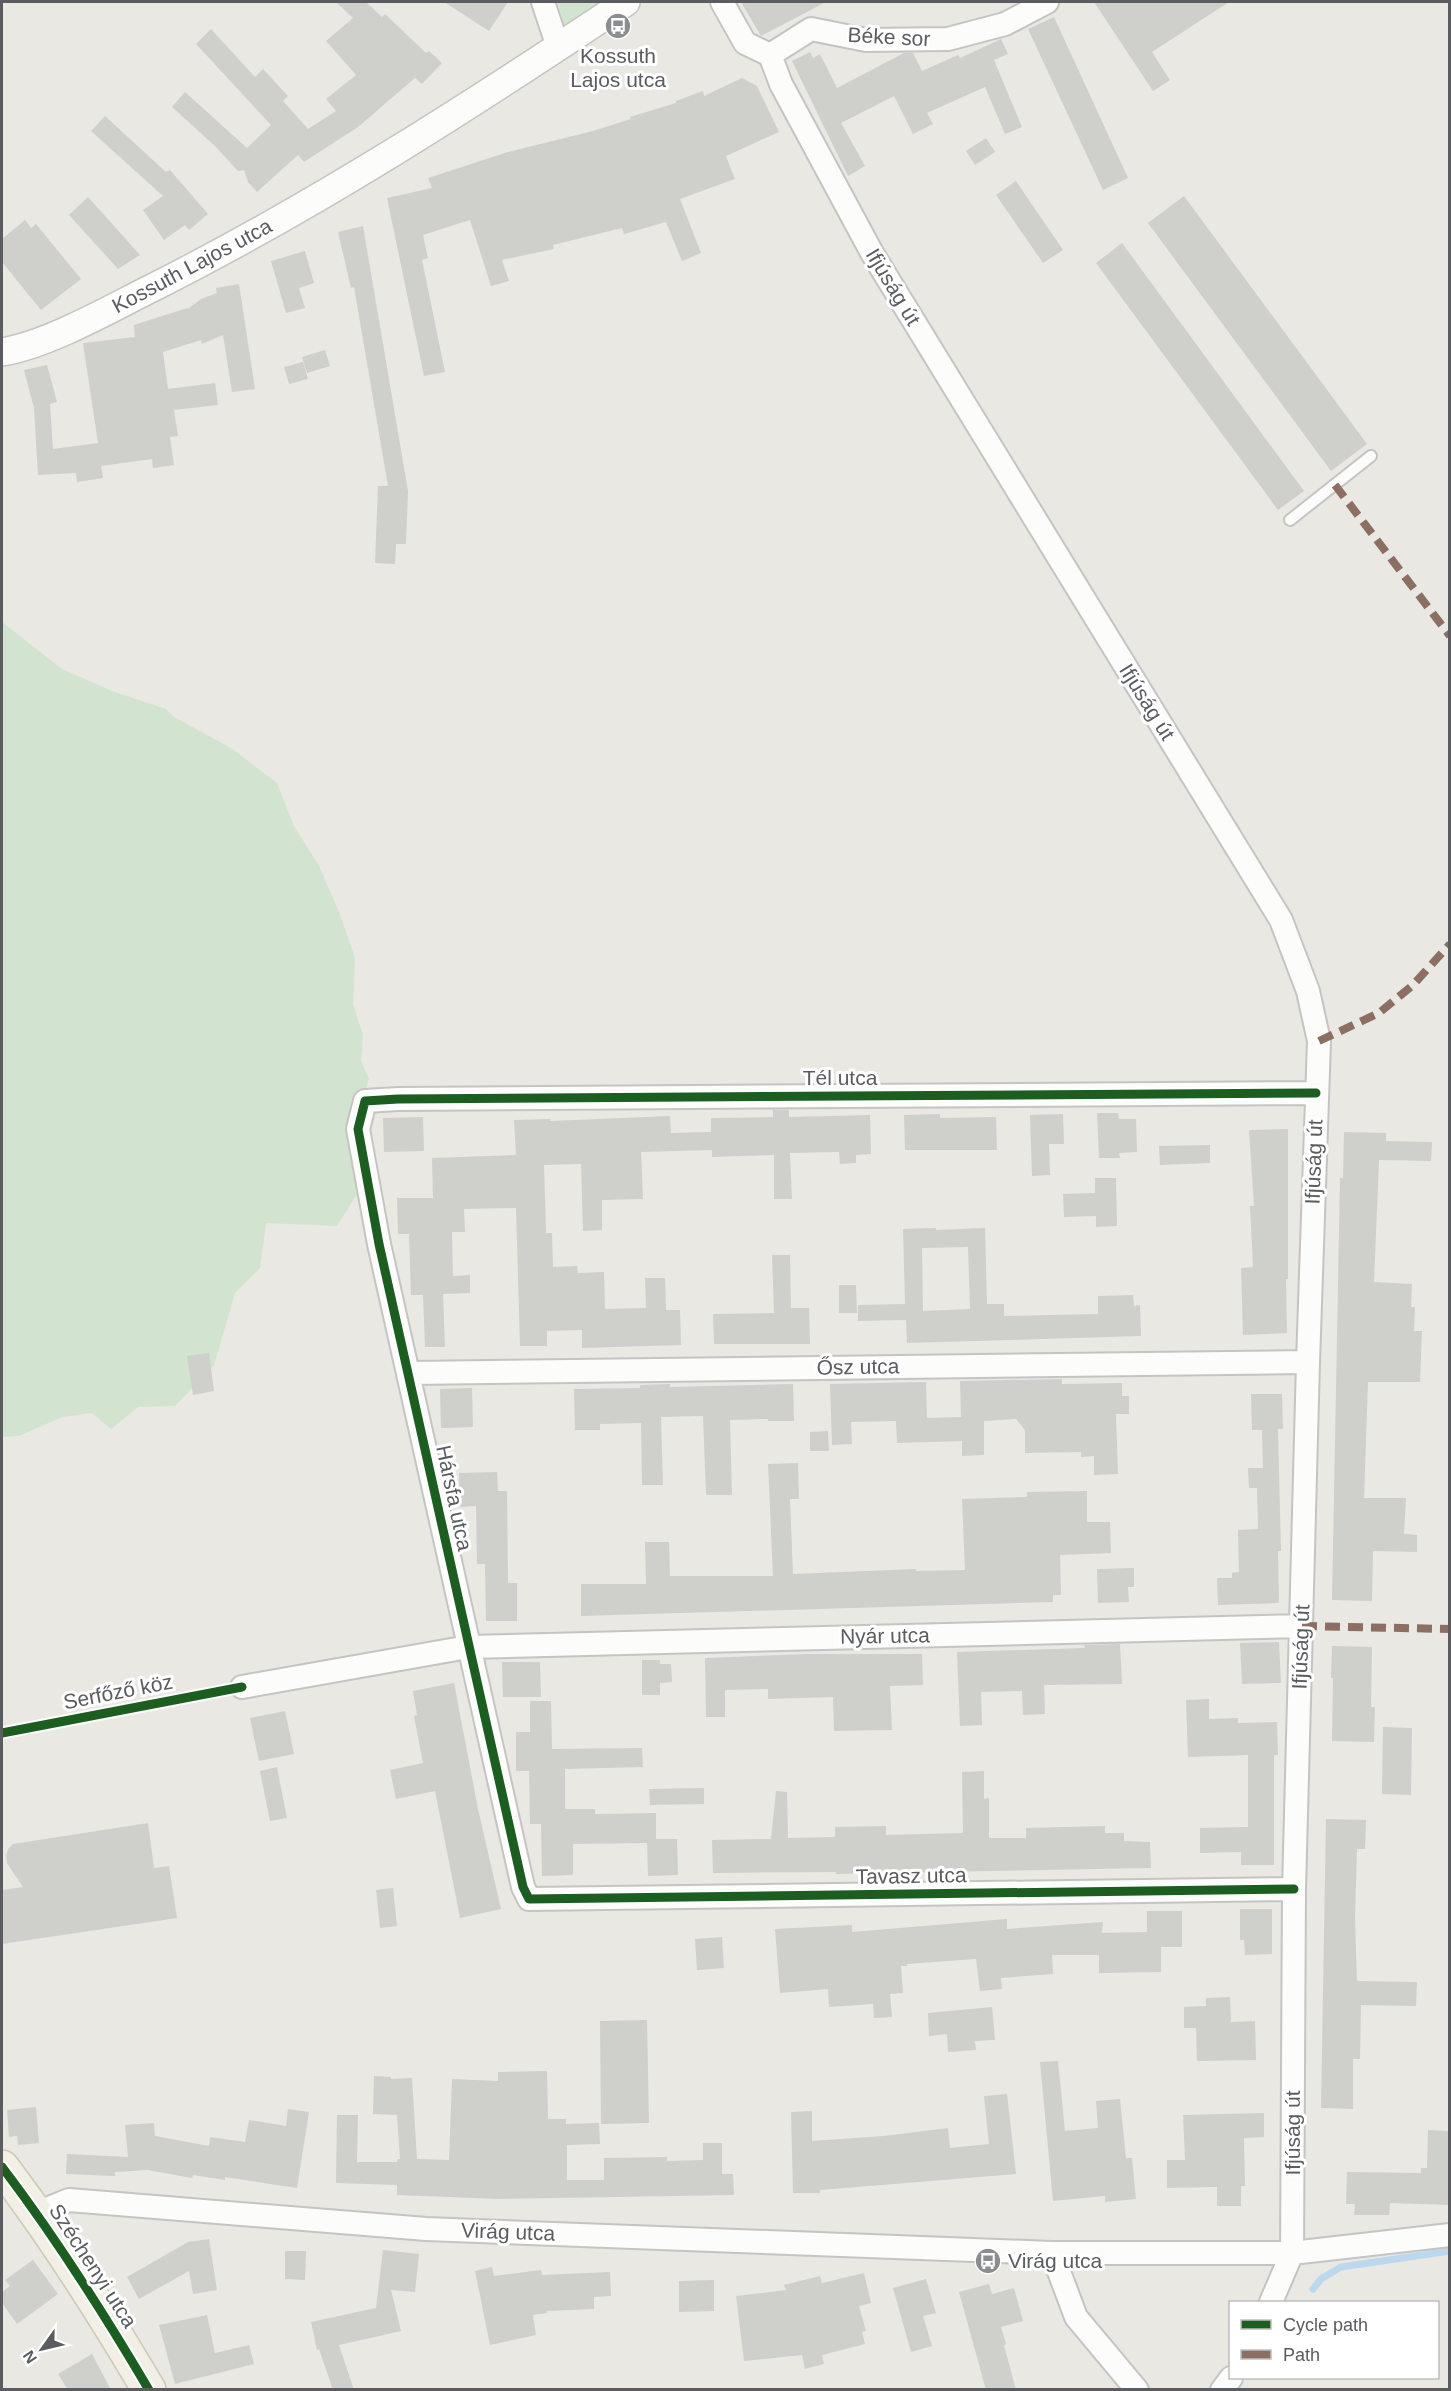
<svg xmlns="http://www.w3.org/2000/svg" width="1451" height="2391" font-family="Helvetica,sans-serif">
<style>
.green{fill:#d2e3d0}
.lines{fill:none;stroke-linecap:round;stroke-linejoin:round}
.stream{stroke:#bcd8ee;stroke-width:7}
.building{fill:#cfcfcc;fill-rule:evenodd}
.service-casing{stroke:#c5c4c4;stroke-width:14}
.minor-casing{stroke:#c5c4c4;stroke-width:26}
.tertiary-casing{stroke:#c5c4c4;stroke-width:30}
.primary-casing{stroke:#cec7b4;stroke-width:36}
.service{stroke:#fcfcfb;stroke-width:10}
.minor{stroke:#fcfcfb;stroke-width:22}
.tertiary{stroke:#fcfcfb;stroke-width:27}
.primary{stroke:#f1efe6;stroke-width:33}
.quiet{stroke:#8d6e63;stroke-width:8;stroke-dasharray:15 8;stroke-linecap:butt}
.cycleway-casing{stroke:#fff;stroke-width:13}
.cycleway{stroke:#1b5e20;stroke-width:9}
.labels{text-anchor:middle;stroke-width:6;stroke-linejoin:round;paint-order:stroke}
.street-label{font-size:21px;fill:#5a5c60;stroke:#fff}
.poi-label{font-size:21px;fill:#5a5c60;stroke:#fff}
</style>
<rect width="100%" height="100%" fill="#e9e8e3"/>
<path class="green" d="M558,2H608L565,29Z
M2,622L62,669L112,691L166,709L174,717L231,748L277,783L294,826L319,866L339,912L355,958L353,1004L363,1035L361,1061L369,1079L358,1111L359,1191L337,1226L266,1223L260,1268L235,1293L214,1365L175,1406L138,1407L111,1429L92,1413L62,1417L19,1436L2,1437Z"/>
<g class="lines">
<path class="stream" d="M1313,2289L1321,2279L1341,2267L1450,2251"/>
</g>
<path class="building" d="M336,2H366L382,17L385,14L426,53L429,51L442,63L422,84L415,78L358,127L304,162L298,155L257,192L248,182L244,170L238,171L215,146L172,107L185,92L247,148L271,125L196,44L211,29L255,77L263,69L288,96L283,101L308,129L336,111L326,99L356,75L326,41L353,18Z
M444,2H508L489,31Z
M741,2H826L761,36Z
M1094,2H1229L1152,52L1170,80L1153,91Z
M1054,17L1128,178L1103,190L1028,29Z
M1001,39L1008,54L994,60L1022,127L1005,134L985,87L927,113L933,124L913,134L894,96L841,123L865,166L848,176L792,61L810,52L813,58L820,54L837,88L904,53H913L922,71L958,55L960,58Z
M742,78L757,86L779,132L726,156L735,179L680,199L701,253L682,261L666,222L624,234L622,228L553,245L554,249L502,260L509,281L491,286L470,220L423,235L428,258L422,260L445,372L424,376L387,198L432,188L428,178L508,152L593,131L631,119L630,117L676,103V101L703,91L704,96Z
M105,116L166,172L170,170L208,214L189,230L185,225L164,240L143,210L163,196L91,131Z
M986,138L995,152L975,165L966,151Z
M1016,181L1063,250L1043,263L996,195Z
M1184,196L1367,444L1331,471L1148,223Z
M88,197L140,255L118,269L69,215Z
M25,220L31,228L36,224L81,279L41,310L2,262V239Z
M363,226L408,491L406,544H396L395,564L375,563L378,486H388L354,287L351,288L338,232Z
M1122,243L1304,491L1278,510L1096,263Z
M305,251L314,283L299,288L305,308L286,313L271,261Z
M239,284L255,389L232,392L223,335L202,344L201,340L163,352L168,389L215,383L218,405L174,410L178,436L170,437L174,465L153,468L152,459L101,466L103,478L77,482L76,473L38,475L34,408L24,370L47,365L57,402L50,404L53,449L98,443L83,343L135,337L134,325L187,308L188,309L201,299L217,293L216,288Z
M325,350L330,366L307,373L302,357Z
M303,362L308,379L289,384L284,367Z
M773,1110H789V1117L870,1115L871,1154L856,1155V1163L840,1164L839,1152L790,1153L792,1199H774V1155L712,1157V1150L641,1152L643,1199L602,1200V1230L583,1231L581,1164L544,1165L546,1233H552L553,1267L577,1266L578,1273L604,1272L605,1309L646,1308L645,1278H665L666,1310H680L681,1345L582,1348V1330L547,1331V1346H520L516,1208L464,1209L465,1232H452L453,1276L470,1275V1293L443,1294L445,1347H425L423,1295H411L409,1234H398L397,1198H433L432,1158L516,1155L514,1120L550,1119V1121L670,1116L671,1133L711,1132V1118L773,1117Z
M1097,1113H1118L1119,1119H1136L1137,1152L1119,1153L1120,1158H1099Z
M940,1114V1118L996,1117L997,1150H905L904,1115Z
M1063,1114L1064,1144H1049L1050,1175L1032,1176L1030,1115Z
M423,1117L424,1151L384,1152L383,1118Z
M1288,1129V1279H1286L1287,1333L1243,1335L1241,1268L1253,1267L1250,1206H1254L1249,1130Z
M1344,1132L1386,1133V1141L1432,1142L1431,1161L1379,1160L1374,1282L1412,1284L1411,1307H1415L1414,1331H1422L1420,1382H1368L1364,1498H1406L1404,1534L1417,1535V1552L1373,1551L1372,1601L1332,1600L1340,1178H1343Z
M1210,1145V1163L1160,1165L1159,1146Z
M1095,1178H1116L1117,1226L1096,1227V1216L1064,1217L1063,1194L1095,1193Z
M936,1228V1230L985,1228L987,1304H1004V1316L1098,1314V1296L1133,1295L1134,1306L1140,1305L1141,1336L907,1343L906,1320L858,1321V1305L905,1304L903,1229ZM968,1247L970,1309L923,1311L922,1248Z
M772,1255H790L791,1308H809L810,1344H714L713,1314L774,1313Z
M839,1285H856L857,1313H839Z
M209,1353L214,1391L193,1395L187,1356Z
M1062,1379V1384L1122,1383V1396H1129V1414H1116L1118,1474L1094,1475V1456L1081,1457V1452L1025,1453V1430L1016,1419L984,1421V1455L962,1456V1441L897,1443L896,1421L851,1422L852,1444L832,1445L830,1384L926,1382L927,1418L961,1417L960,1381Z
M670,1384V1387L793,1384L794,1421H768V1419L730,1420L732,1495H706L703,1416L661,1417L663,1485H642L641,1423L600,1424V1430H575L574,1389L640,1388V1385Z
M472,1388L473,1427L441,1428L440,1389Z
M1251,1394H1282L1283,1429H1278L1281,1551H1278L1279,1603L1218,1605L1217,1578H1232V1573L1239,1572L1238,1530L1258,1529L1257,1488H1249L1248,1468H1263L1262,1430H1252Z
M828,1431L829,1451H810V1432Z
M798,1463L799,1499H790L793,1574L916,1569V1571L965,1570L962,1499L1027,1497V1492L1087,1491V1522H1110L1111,1553L1060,1555L1061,1595H1053V1602L581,1616V1584H646L645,1542H669L670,1576H773L768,1464Z
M497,1472L498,1491H507L508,1583H517V1621H486L485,1564H477L476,1506L460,1507L459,1473Z
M1134,1568V1587H1128L1129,1602L1098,1603L1097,1569Z
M1279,1642L1281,1683L1242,1684L1240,1643Z
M1120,1644L1122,1684L1044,1685L1045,1714L1023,1715L1022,1691L981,1692L982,1725L960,1726L957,1652L1085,1648L1084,1645Z
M1332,1646L1372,1647L1371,1707H1375L1374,1742L1332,1741L1333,1678H1331Z
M807,1654H922L923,1685L890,1686L892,1730L834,1731L833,1697L768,1699V1689L725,1690V1717H706L705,1658Z
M642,1660H660V1664H671L672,1682L660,1683V1695H642Z
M502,1662H540L541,1697H503Z
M454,1683L478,1809L501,1909L460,1918L435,1791L396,1799L390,1770L423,1763L414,1716L417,1715L413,1691Z
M1209,1699V1719L1238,1718V1723L1277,1722L1278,1755H1274V1865H1241V1852L1200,1853V1828L1248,1827V1755L1188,1757L1186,1700Z
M530,1701H551L552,1749L642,1748L643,1767L565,1769V1809H595V1814L656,1813V1839H677L678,1875L648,1876L647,1843L573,1844V1875L542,1876L541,1824H530L529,1771H516V1732H530Z
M285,1711L294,1754L259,1761L250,1718Z
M1383,1727L1412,1728L1411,1795L1382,1794Z
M277,1767L287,1818L270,1821L260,1771Z
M984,1771V1799L989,1798V1838H1026V1828L1105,1826V1833H1124V1841L1150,1842L1151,1868L836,1874V1872L713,1873L712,1840L771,1839L776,1791L787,1792L788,1838L835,1837V1827L886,1826V1835L963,1833L962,1772Z
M704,1788V1804L650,1805L649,1789Z
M1326,1819L1366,1820L1365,1849H1357L1355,1918L1357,1981L1417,1982L1416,2006L1361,2005L1360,2059H1353V2109L1321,2108Z
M148,1823L154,1868L169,1866L177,1918L2,1944V1890L23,1887L7,1863L6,1856L8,1849L13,1844Z
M393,1888L397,1926L380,1928L376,1890Z
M1240,1909H1272V1954L1245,1955L1244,1940H1240Z
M1147,1911H1182V1947H1161V1972L1099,1973V1955H1052L1053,1974L1001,1978L1002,1989L980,1991L976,1959L907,1964V1966H901L903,1993L890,1994L892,2017L874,2018L873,2004L829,2007L828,1989L780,1993L775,1929L852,1925V1932L1007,1919V1929L1103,1922L1102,1933L1147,1932Z
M722,1937L724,1968L697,1970L695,1939Z
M1230,1997L1231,2022L1255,2021L1256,2060L1197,2061L1196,2028H1184V2007L1206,2006V1998Z
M992,2007L995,2040L975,2041L976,2050L948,2052L947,2034L929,2036L928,2013Z
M647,2020L649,2123L601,2124L600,2021Z
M1058,2061L1065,2131L1098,2128L1096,2101L1120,2099L1126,2158H1132L1136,2199L1105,2202V2196L1053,2201L1040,2062Z
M547,2071L548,2119H566V2124L599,2123L600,2144L567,2145V2180H604V2158L667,2157V2161L703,2160V2143H722V2174H733L734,2195L500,2199L397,2195V2185L336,2183L337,2115H358L357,2162H397L398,2159H400L397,2115L373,2114L374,2076L391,2077V2079L412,2078L417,2159L449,2160L452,2079L498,2081V2072Z
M1007,2094L1016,2174L820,2190V2193H793L791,2112L812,2111V2141L884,2136L948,2128L950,2148L989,2144L984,2096Z
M36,2107L39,2143L18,2145L17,2136L9,2137L7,2110Z
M288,2109L309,2112L297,2188L225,2177V2180L193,2175L192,2178L148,2170L115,2172V2176L66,2174L67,2154L128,2157L125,2125L154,2123L155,2136L209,2146L210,2137L245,2142L249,2120L286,2126Z
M1264,2113V2137L1244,2138L1245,2186H1241V2206H1217V2187L1167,2188V2160H1185L1183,2115Z
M1428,2130L1449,2131V2205L1390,2203L1389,2215H1354L1355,2204H1346L1347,2172L1421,2173V2168H1427Z
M209,2239L217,2290L193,2294L189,2271L139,2299L127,2277L188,2242Z
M383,2250L419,2254L415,2292L391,2290L401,2331L339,2345L354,2390H333L319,2349L317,2350L311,2322L376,2308Z
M285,2251H306L305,2280L285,2279Z
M33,2260L58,2294L17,2324L2,2303V2292L10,2286L5,2280Z
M492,2267L494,2276L541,2270L542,2275L610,2272L611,2296L594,2297V2309L547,2311V2313L533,2315L536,2335L490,2345L475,2271Z
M864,2273L871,2303L859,2306L866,2331L862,2332L865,2344L822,2355L824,2364L805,2369L802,2355L744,2361L736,2296L786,2290L784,2285L820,2276L822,2283Z
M926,2279L936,2313L923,2316L932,2346L911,2352L893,2288Z
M714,2280V2311L679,2312V2281Z
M989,2284L992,2294L1014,2288L1023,2321L1001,2327L1006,2344L1004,2345L1016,2390H986L959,2292Z
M207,2315L215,2353L249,2345L254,2364L175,2384L159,2325Z
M92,2354L111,2390H68L58,2374Z"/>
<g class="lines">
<g class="service-casing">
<path id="service" d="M1290,520L1371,456"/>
</g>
<g class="minor-casing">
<path id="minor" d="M543,2L558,47
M722,2L745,43L770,55
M770,55L781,84L872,253L1281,920L1308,991L1319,1041L1308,1362L1294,1889L1292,2253L1271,2302
M770,55L811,29L866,40L948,39L1005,24L1047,2
M409,1373L1308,1362
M242,1687L468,1647L1302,1626
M1294,1889L529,1899L523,1887L379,1244L358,1129L365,1101L398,1099L1316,1093
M37,2213L69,2200L426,2229L1052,2253H1292L1450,2235
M1052,2253L1076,2317L1137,2390
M1222,2390L1231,2378"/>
</g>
<g class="tertiary-casing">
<path id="tertiary" d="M2,352C47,345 110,309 152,288C317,205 473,104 626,2"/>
</g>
<g class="primary-casing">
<path id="primary" d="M2,2167C56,2238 103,2312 149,2390"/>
</g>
<use href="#service" class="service"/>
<use href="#minor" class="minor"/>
<use href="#tertiary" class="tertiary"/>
<use href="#primary" class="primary"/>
<path class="quiet" d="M1335,485L1450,636
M1319,1041L1379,1013L1413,985L1450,944
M1302,1626L1450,1629"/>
<g class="cycleway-casing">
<path id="cycleway" d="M2,1733L242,1687
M1294,1889L529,1899L523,1887L379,1244L358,1129L365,1101L398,1099L1316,1093
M2,2167C56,2238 103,2312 149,2390"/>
</g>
<use href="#cycleway" class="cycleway"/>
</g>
<defs>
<g id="bus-disc" transform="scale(1.35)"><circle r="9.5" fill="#8c8d8e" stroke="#fff"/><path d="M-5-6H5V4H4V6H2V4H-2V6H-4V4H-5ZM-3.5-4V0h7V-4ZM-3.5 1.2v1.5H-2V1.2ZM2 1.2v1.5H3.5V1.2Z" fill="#fff"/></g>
</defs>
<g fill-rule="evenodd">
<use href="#bus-disc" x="618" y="26"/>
<use href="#bus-disc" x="988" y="2261"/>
</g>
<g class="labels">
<g class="street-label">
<text transform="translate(889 37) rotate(3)" y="7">Béke sor</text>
<text transform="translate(192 266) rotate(-28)" y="7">Kossuth Lajos utca</text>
<text transform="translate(893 287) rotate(59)" y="7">Ifjúság út</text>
<text transform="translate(1147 702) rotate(58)" y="7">Ifjúság út</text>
<text x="840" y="1085">Tél utca</text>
<text transform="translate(1314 1162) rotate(-88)" y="7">Ifjúság út</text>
<text transform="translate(858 1367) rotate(-1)" y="7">Ősz utca</text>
<text transform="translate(454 1498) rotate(78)" y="7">Hársfa utca</text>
<text transform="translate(885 1636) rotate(-1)" y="7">Nyár utca</text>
<text transform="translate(1301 1647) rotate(-88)" y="7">Ifjúság út</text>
<text transform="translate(118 1692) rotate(-11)" y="7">Serfőző köz</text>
<text transform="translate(911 1876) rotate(-1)" y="7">Tavasz utca</text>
<text transform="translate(1293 2133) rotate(-90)" y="7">Ifjúság út</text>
<text transform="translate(508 2232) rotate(2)" y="7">Virág utca</text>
<text transform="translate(93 2266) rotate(57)" y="7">Széchenyi utca</text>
</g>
<g class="poi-label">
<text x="618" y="63">Kossuth<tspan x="618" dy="24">Lajos utca</tspan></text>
<text x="1008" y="2268" text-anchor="start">Virág utca</text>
</g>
</g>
<rect width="1451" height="2391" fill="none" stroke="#5a5c60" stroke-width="6"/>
<rect x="1229" y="2301" width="210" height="78" fill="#ffffff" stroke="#bdbebf" stroke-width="1.5"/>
<rect x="1241" y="2320" width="30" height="9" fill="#1b5e20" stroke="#bdbebf" stroke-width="1.5"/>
<text x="1283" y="2331" font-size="18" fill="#5a5c60">Cycle path</text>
<rect x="1241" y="2350" width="30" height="9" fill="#8d6e63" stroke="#bdbebf" stroke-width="1.5"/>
<text x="1283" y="2361" font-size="18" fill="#5a5c60">Path</text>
<g transform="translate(42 2349) rotate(236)" stroke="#ffffff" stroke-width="4.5" paint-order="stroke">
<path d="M0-4.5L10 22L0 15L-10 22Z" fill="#5a5c60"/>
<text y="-9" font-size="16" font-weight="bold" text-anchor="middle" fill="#5a5c60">N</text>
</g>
</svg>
